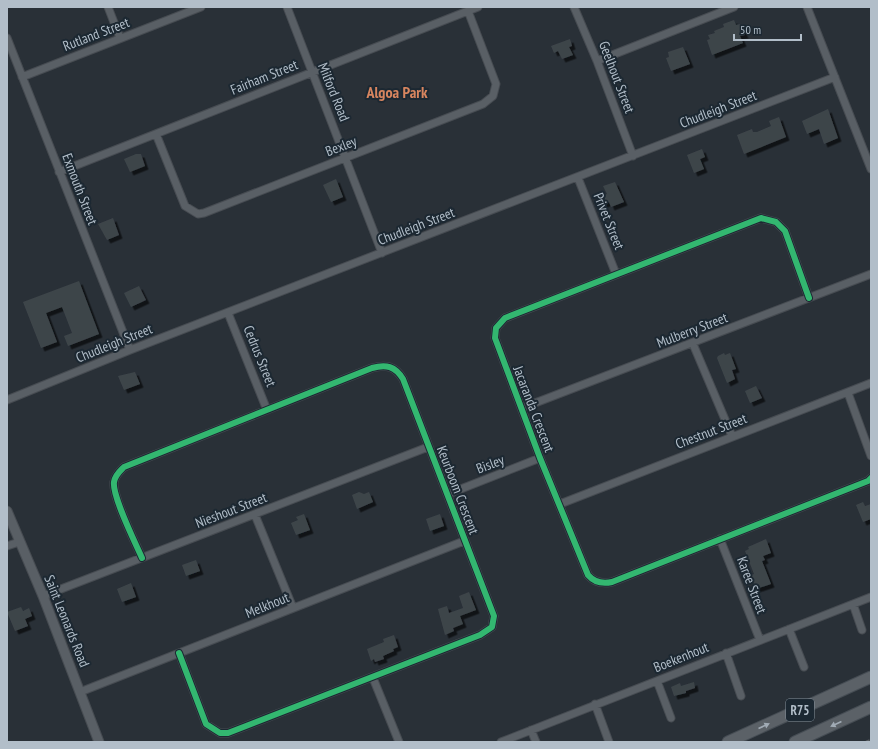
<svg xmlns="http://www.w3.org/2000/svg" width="878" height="749" font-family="'PT Sans Narrow',sans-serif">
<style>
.building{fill:#3e454a;filter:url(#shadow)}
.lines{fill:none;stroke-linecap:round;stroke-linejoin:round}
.minor-casing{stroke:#474c52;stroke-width:9}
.tertiary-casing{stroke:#474c52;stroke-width:11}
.primary-casing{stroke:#464d54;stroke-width:13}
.minor{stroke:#595f65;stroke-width:7}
.tertiary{stroke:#595f65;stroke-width:9}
.primary{stroke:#5b6167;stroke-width:11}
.rail{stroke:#585d62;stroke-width:2.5;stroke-dasharray:4 4;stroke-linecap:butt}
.cycleway-casing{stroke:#1c2832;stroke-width:8}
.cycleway{stroke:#33b770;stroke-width:6}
.oneway{fill:#a1abb5}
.labels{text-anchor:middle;stroke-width:4;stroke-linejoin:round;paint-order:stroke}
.shield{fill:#1c2832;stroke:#85919c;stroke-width:1}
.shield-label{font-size:13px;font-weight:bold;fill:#b2bec9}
.street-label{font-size:14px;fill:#b2bec9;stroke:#1c2832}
.quarter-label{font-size:16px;font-weight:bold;fill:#d7855f;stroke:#1c2832}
</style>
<defs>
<filter id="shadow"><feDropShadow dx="3.5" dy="3.5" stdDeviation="0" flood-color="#0009"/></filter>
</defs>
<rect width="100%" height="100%" fill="#293037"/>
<path class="building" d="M734,20L736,25L740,24L745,35L740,36L743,43L712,55L707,40L710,39L708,35L715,33L714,31L724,27L723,24Z
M570,39L572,46L569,47L573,55L562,59L558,51L554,53L551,46Z
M683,47L690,64L671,71L666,58L669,57L668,52Z
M828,109L838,138L824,144L819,129L807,134L802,121Z
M779,117L786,137L744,154L737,135L752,129L753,132H757L771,126L769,121Z
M702,149L705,157L700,159L704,169L694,173L687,155Z
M136,154H141L145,166L130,172L124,159Z
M336,179L343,197L331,202L323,185Z
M615,182L624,202L611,207L609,202L602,205L599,197L607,194L603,186Z
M113,218L119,235L107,240L98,224Z
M79,281L99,334L68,346L64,336L72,333L62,307L46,313L57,342L41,348L23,302Z
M139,286L146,300L131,307L124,293Z
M724,353L725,355L730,353L736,369L732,370L735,379L727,383L717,358L718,356Z
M135,372L140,384L124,390L118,376Z
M756,386L762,398L750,403L745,391Z
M359,492L364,494L369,492L373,502L357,509L352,495Z
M863,502L865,506L871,504V519L863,522L856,505Z
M304,514L310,530L296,535L291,523L298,520L296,517Z
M440,514L444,526L430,531L426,519Z
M766,539L771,553L763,556L765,560L762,561L771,584L756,589L753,582H751L748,576L754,574L745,551L749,549L748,547Z
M196,560L200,571L186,576L182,565Z
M131,583L136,597L122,602L117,589Z
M469,592L476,610L460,616L463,624L453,628L454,631L445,635L438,609L447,606L449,613L463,608L459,596Z
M21,607L23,611L29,608L32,616L25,619L28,626L15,631L7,612Z
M394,635L398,647L393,649L394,651L383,656L384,659L375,662L374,659L371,661L367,649L384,642L383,639Z
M694,682L695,688L686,691V693L674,696L671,687L680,683L681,686Z"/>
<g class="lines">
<g class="minor-casing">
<path id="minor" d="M108,7L120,38
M287,7L382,253
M574,7L597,61L633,156
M807,7L871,169
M7,38L130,350
M597,61L734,7
M22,77L201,7
M156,134L185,206L198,214L204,213L483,104L493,96L496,84L468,11
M59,172L478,7
M578,178L616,274
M809,298L785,231L776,222L761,218L505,318L496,328L495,338L540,458L588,575C594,582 603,584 612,582L868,481L871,478
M228,313L267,410
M693,344L732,436
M848,393L871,456
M7,400L130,350L835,77
M522,408L871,274
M448,494L540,458
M560,504L871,383
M255,515L293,608
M720,539L760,640
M7,546L19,542
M142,558C135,542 112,496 114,482C115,475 120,471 124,467L372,368C386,364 395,366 403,379L494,616L492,627L480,635L228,733H220L206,724L179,653
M43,596L428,447
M853,604L862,630
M789,629L804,667
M726,653L741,696
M373,678L399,742
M657,681L671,718
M80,692L464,541
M595,704L609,742
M531,730L536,742
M501,742L871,597"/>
</g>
<g class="tertiary-casing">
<path id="tertiary" d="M7,511L43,596L99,742"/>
</g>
<g class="primary-casing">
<path id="primary" d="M728,742L871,677
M795,742L871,707"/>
</g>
<use href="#minor" class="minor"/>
<use href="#tertiary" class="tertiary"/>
<use href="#primary" class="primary"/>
<path class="rail" d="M866,742L871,740"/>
<g class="cycleway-casing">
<path id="cycleway" d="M809,298L785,231L776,222L761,218L505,318L496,328L495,338L540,458L588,575C594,582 603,584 612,582L868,481L871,478
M142,558C135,542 112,496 114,482C115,475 120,471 124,467L372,368C386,364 395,366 403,379L494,616L492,627L480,635L228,733H220L206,724L179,653"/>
</g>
<use href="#cycleway" class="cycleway"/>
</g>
<defs><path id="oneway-solid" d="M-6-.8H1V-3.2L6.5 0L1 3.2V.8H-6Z"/></defs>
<g class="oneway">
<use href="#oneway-solid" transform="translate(836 724) rotate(155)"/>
<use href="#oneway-solid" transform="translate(764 726) rotate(-24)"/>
</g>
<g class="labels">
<rect class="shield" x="786" y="699" width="28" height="22" rx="3"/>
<g class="shield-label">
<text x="800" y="715">R75</text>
</g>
<g class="street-label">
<text transform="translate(96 34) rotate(-21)" y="5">Rutland Street</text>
<text transform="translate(264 77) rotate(-22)" y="5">Fairham Street</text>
<text transform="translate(617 77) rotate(69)" y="5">Geelhout Street</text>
<text transform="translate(334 92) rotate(68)" y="5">Milford Road</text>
<text transform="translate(718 109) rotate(-21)" y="5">Chudleigh Street</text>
<text transform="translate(341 146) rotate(-21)" y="5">Bexley</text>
<text transform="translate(80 189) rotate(69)" y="5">Exmouth Street</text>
<text transform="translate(609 221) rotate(68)" y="5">Privet Street</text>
<text transform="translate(416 226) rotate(-21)" y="5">Chudleigh Street</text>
<text transform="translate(692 330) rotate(-21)" y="5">Mulberry Street</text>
<text transform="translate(114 343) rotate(-22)" y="5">Chudleigh Street</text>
<text transform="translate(260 356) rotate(68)" y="5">Cedrus Street</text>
<text transform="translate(534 409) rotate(69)" y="5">Jacaranda Crescent</text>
<text transform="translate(711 431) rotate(-21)" y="5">Chestnut Street</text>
<text transform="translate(490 464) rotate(-21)" y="5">Bisley</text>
<text transform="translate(458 490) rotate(69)" y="5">Keurboom Crescent</text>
<text transform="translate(231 510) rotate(-21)" y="5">Nieshout Street</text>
<text transform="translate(752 585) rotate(69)" y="5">Karee Street</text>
<text transform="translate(267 605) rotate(-22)" y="5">Melkhout</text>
<text transform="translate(67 621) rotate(68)" y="5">Saint Leonards Road</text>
<text transform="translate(681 657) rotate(-22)" y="5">Boekenhout</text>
</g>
<g class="quarter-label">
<text x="397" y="98">Algoa Park</text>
</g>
</g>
<rect width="878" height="749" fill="none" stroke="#b2bec9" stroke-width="16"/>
<path d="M734 34v6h67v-6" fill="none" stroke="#b2bec9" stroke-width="2"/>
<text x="740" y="34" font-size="12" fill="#b2bec9" stroke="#1c2832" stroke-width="3" paint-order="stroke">50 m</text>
</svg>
